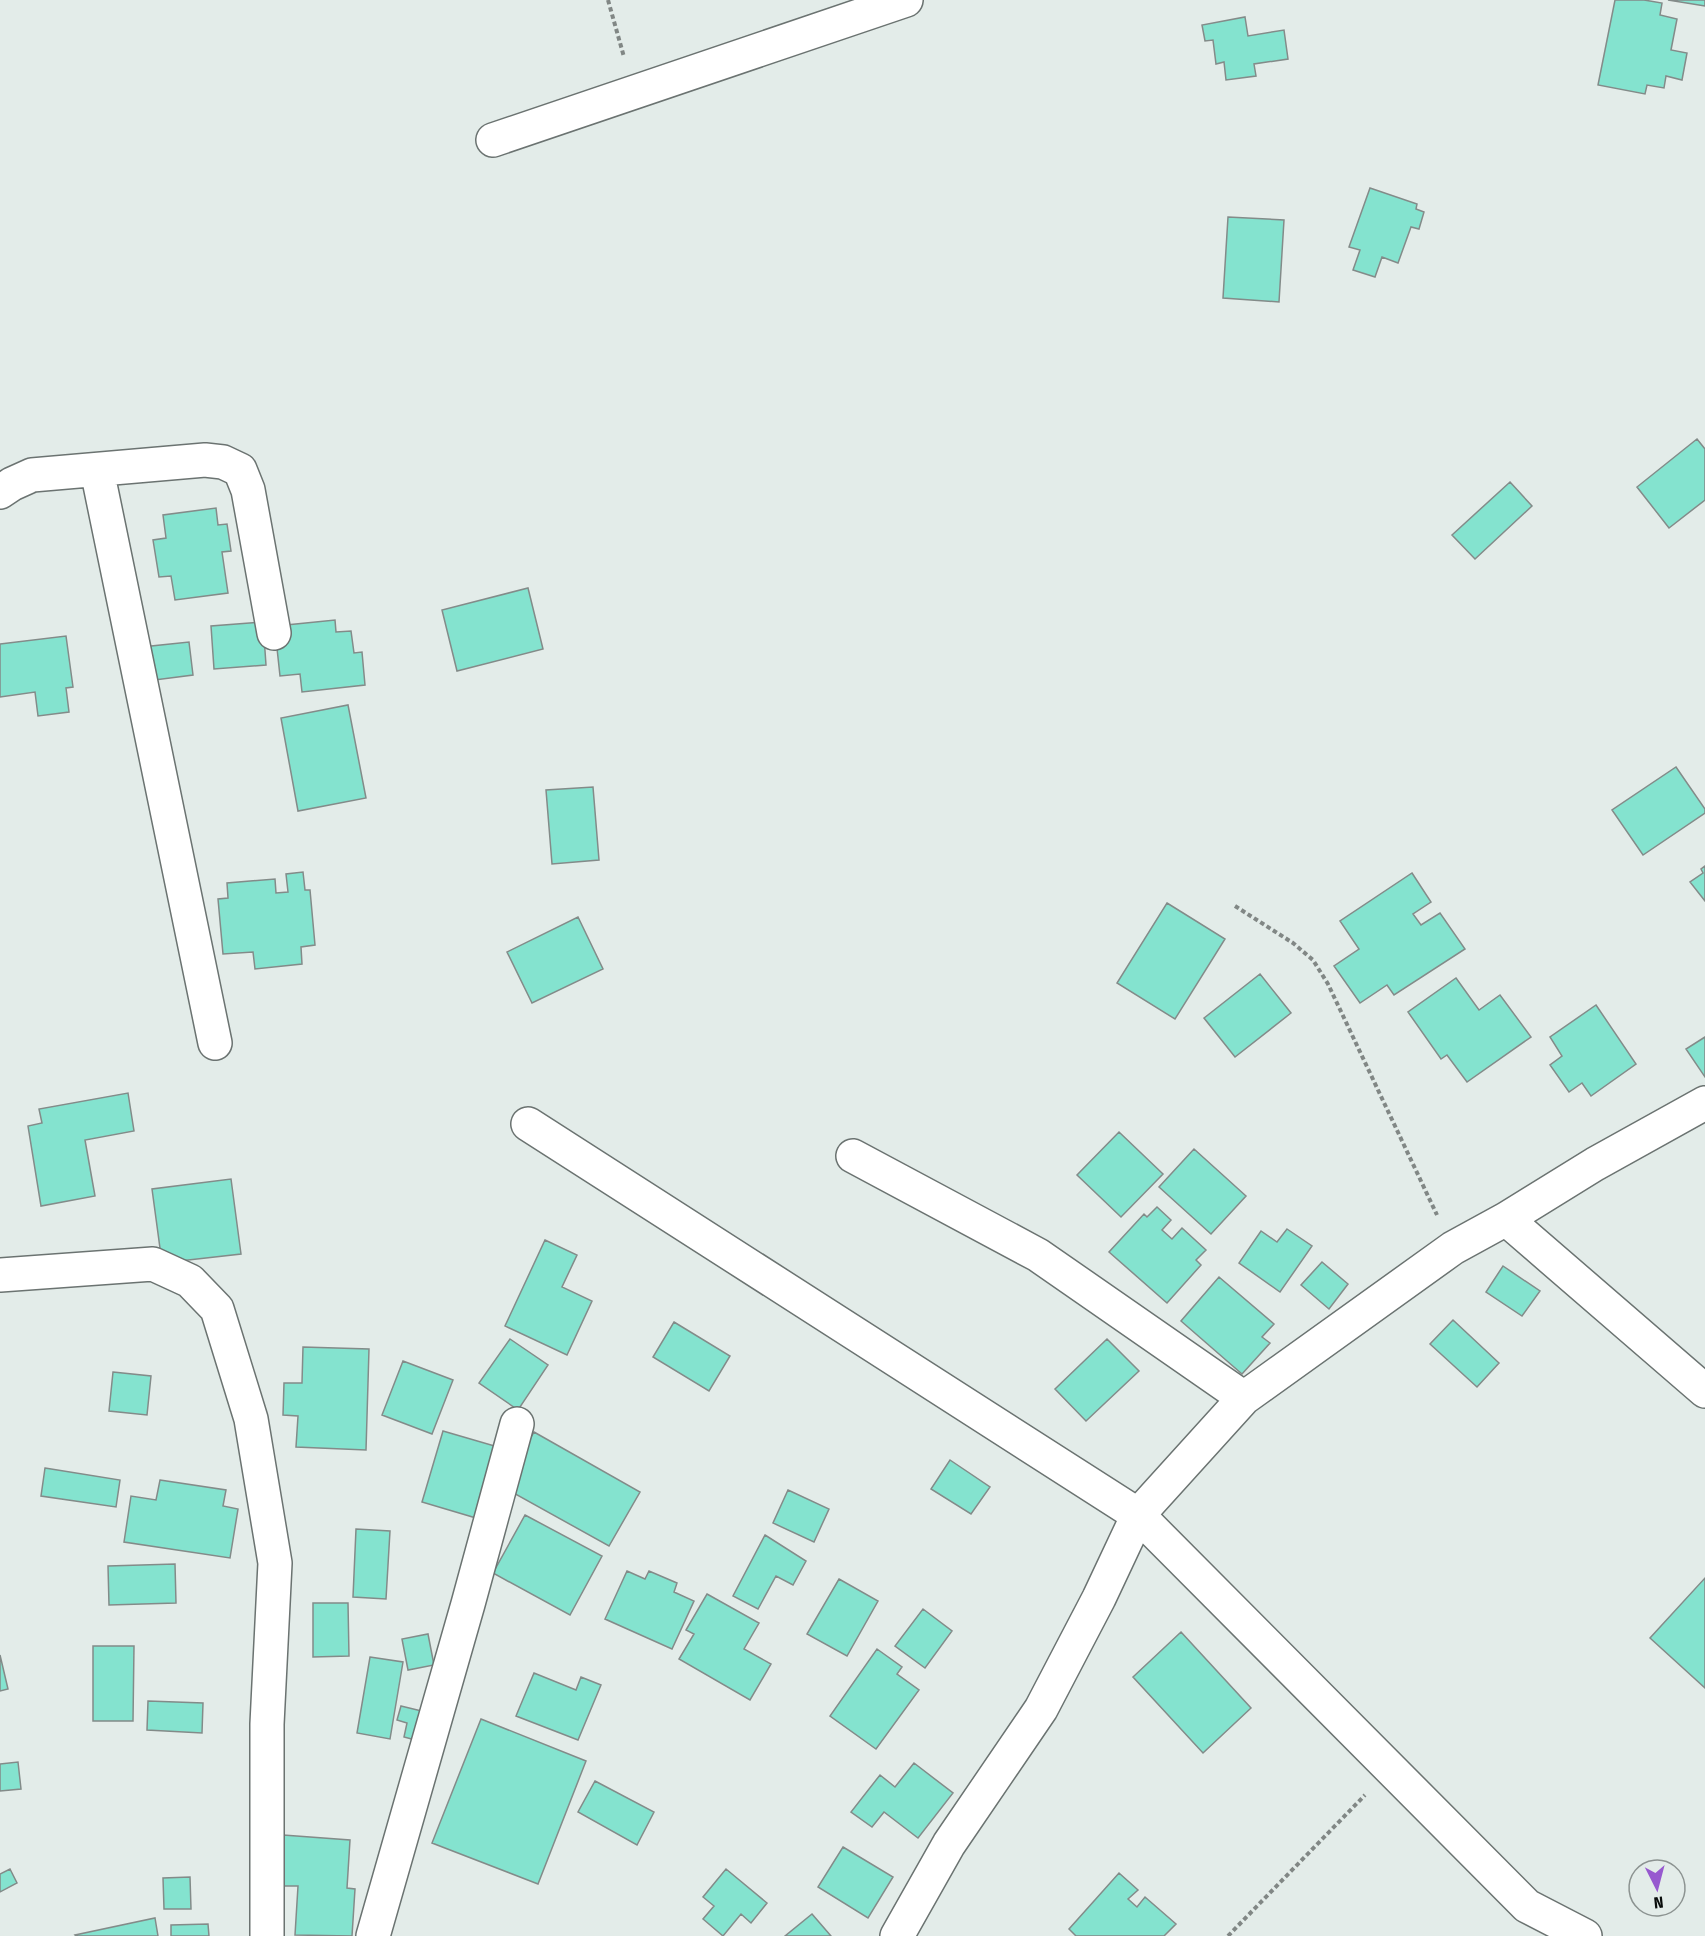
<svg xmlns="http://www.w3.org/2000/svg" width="1705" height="1936" font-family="'Fira Sans Condensed',sans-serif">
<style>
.building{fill:#84e3cf;stroke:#838b89;stroke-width:1.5}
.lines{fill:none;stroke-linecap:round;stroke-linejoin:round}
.minor-casing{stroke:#6b7371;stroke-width:36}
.path{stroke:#818785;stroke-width:4;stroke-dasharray:4.5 3;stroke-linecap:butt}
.minor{stroke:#fff;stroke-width:33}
</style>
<rect width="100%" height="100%" fill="#e3ece9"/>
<path class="building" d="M1615,0H1644L1662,3L1660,15L1677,19L1671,50L1687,53L1682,80L1666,76L1664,88L1647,85L1645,94L1598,85Z
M1668,0H1705V6Z
M1245,17L1248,36L1284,30L1288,59L1254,64L1256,76L1226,80L1224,62L1216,64L1213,40L1205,41L1202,25Z
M1370,188L1417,204L1416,209L1424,212L1419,229L1411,227L1398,263L1382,257L1375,277L1353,270L1360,250L1349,247Z
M1228,217L1284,220L1279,302L1223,298Z
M1697,439L1705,449V500L1669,528L1637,487Z
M1510,482L1532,506L1475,559L1452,535Z
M216,508L218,525L227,524L231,551L222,552L228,593L175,600L171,576L159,577L153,540L166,538L163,515Z
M528,588L543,649L457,671L442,610Z
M335,620L336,632L351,631L354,653L362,652L365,685L302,692L300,674L280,676L276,639L286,625Z
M263,622L266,665L214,669L211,626Z
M66,636L73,687L66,688L69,712L38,716L35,692L0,697V644Z
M189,642L193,675L147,681L142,647Z
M348,705L366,798L298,811L281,718Z
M1676,767L1705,809V813L1643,855L1612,810Z
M593,787L599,860L552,864L546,790Z
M1705,866V901L1690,882L1703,873L1701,869Z
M303,872L305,890H310L315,945L301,947L302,964L255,969L253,952L223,954L218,899L228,898L227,883L275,879L276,893L288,892L286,874Z
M1412,873L1431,902L1413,914L1421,925L1440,913L1465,949L1394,995L1387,985L1360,1003L1334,966L1359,949L1340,921Z
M1167,903L1225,939L1175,1019L1117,983Z
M578,917L603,969L532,1003L507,952Z
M1260,974L1291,1013L1235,1057L1204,1018Z
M1456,978L1479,1010L1500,995L1531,1037L1467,1082L1447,1055L1441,1059L1408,1012Z
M1596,1005L1636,1064L1591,1096L1582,1083L1569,1092L1550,1065L1562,1056L1550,1037Z
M1705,1037V1077L1686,1049Z
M128,1093L134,1131L85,1140L95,1196L41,1206L28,1126L42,1123L39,1109Z
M1119,1132L1163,1174L1121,1217L1077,1175Z
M1194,1149L1246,1196L1211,1234L1159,1187Z
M231,1179L241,1254L162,1263L152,1189Z
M1157,1207L1171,1220L1162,1230L1172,1239L1182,1228L1206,1250L1196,1260L1201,1265L1167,1303L1109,1252L1144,1214L1147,1217Z
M1287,1229L1312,1246L1280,1292L1239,1263L1261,1231L1277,1242Z
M545,1240L577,1255L562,1287L592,1301L567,1355L505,1326Z
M1322,1262L1348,1284L1329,1309L1301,1285Z
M1503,1266L1540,1291L1522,1316L1486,1292Z
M1219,1277L1274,1324L1262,1337L1270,1343L1242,1374L1181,1321Z
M1453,1320L1499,1363L1477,1387L1430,1344Z
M674,1322L730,1356L709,1391L653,1357Z
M510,1339L548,1365L518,1410L479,1383Z
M1107,1339L1139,1371L1086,1421L1055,1389Z
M303,1347L369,1349L366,1450L296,1447L298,1416L283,1415L284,1383H302Z
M403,1361L453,1380L432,1434L382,1415Z
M113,1372L151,1376L147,1415L109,1411Z
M443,1431L498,1447L476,1518L422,1502Z
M534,1432L640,1492L609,1546L503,1487Z
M950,1460L990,1487L971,1514L931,1489Z
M45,1468L120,1480L116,1507L41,1496Z
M160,1480L226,1490L223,1506L238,1509L230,1558L124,1542L131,1496L156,1500Z
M788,1490L829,1509L814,1542L773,1523Z
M525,1515L602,1556L570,1615L493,1573Z
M356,1529L390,1531L386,1599L353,1597Z
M765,1535L806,1561L793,1585L776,1576L758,1609L733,1596Z
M175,1564L176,1603L109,1605L108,1566Z
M627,1571L645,1579L649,1571L677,1583L674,1592L694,1601L672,1649L605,1619Z
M1705,1578V1688L1650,1638Z
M839,1579L878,1601L847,1656L807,1634Z
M707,1594L759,1623L744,1649L771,1664L750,1700L679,1659L694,1634L686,1630Z
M313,1603H348L349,1656L313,1657Z
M923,1609L952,1631L925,1668L895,1646Z
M1181,1632L1251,1708L1203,1753L1133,1677Z
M428,1634L434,1665L408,1670L402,1639Z
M93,1646H134L133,1721H93Z
M877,1649L902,1667L897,1674L919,1690L876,1749L830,1716Z
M0,1655L8,1689L0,1691Z
M370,1657L403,1662L390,1739L357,1733Z
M534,1673L576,1690L581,1677L601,1685L578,1740L516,1716Z
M148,1701L203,1703L202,1733L147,1730Z
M401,1706L430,1713L423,1742L404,1737L407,1723L397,1720Z
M481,1719L586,1761L538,1884L432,1843Z
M18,1762L21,1789L0,1791V1764Z
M914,1763L953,1793L918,1838L884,1812L872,1827L851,1812L880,1775L895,1787Z
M595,1781L654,1812L637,1845L578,1812Z
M283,1835L350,1840L347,1888L355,1889L352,1936L295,1935L298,1886H280Z
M843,1847L893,1877L868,1918L818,1887Z
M10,1869L17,1883L0,1892V1874Z
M726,1869L767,1903L751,1923L741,1914L723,1936L703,1919L714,1906L703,1897Z
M1119,1873L1138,1890L1128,1899L1137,1907L1145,1897L1176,1924L1164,1936H1076L1069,1929Z
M190,1877L191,1909H164L163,1878Z
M812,1914L831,1936H785Z
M155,1918L158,1936H76L75,1935Z
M208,1924L209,1936H171V1925Z"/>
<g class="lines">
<g class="minor-casing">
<path id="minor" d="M493,140L906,0
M97,470L215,1043
M0,492L12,484L32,475L205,460L223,462L240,470L248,490L274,633
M528,1124L1138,1515L1527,1906L1585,1936
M853,1156L1038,1255L1244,1398
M1506,1219L1705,1391
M0,1275L153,1264L190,1281L217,1309L251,1419L275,1563L267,1724V1936
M373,1936L468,1604L517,1424
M897,1936L949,1844L1041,1709L1099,1598L1138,1515L1244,1398L1453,1248L1506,1219L1595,1164L1705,1103"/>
</g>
<path class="path" d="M608,0L624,57
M1235,906L1293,943L1313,960L1328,984L1437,1215
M1228,1936L1365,1795"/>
<use href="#minor" class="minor"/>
</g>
<g transform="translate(1657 1888) rotate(174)"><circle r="28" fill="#e3ece9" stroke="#8c9391" stroke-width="1.5"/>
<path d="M0-4.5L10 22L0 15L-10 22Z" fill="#9759cf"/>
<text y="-9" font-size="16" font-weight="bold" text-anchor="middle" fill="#0a0d0c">N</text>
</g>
</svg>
